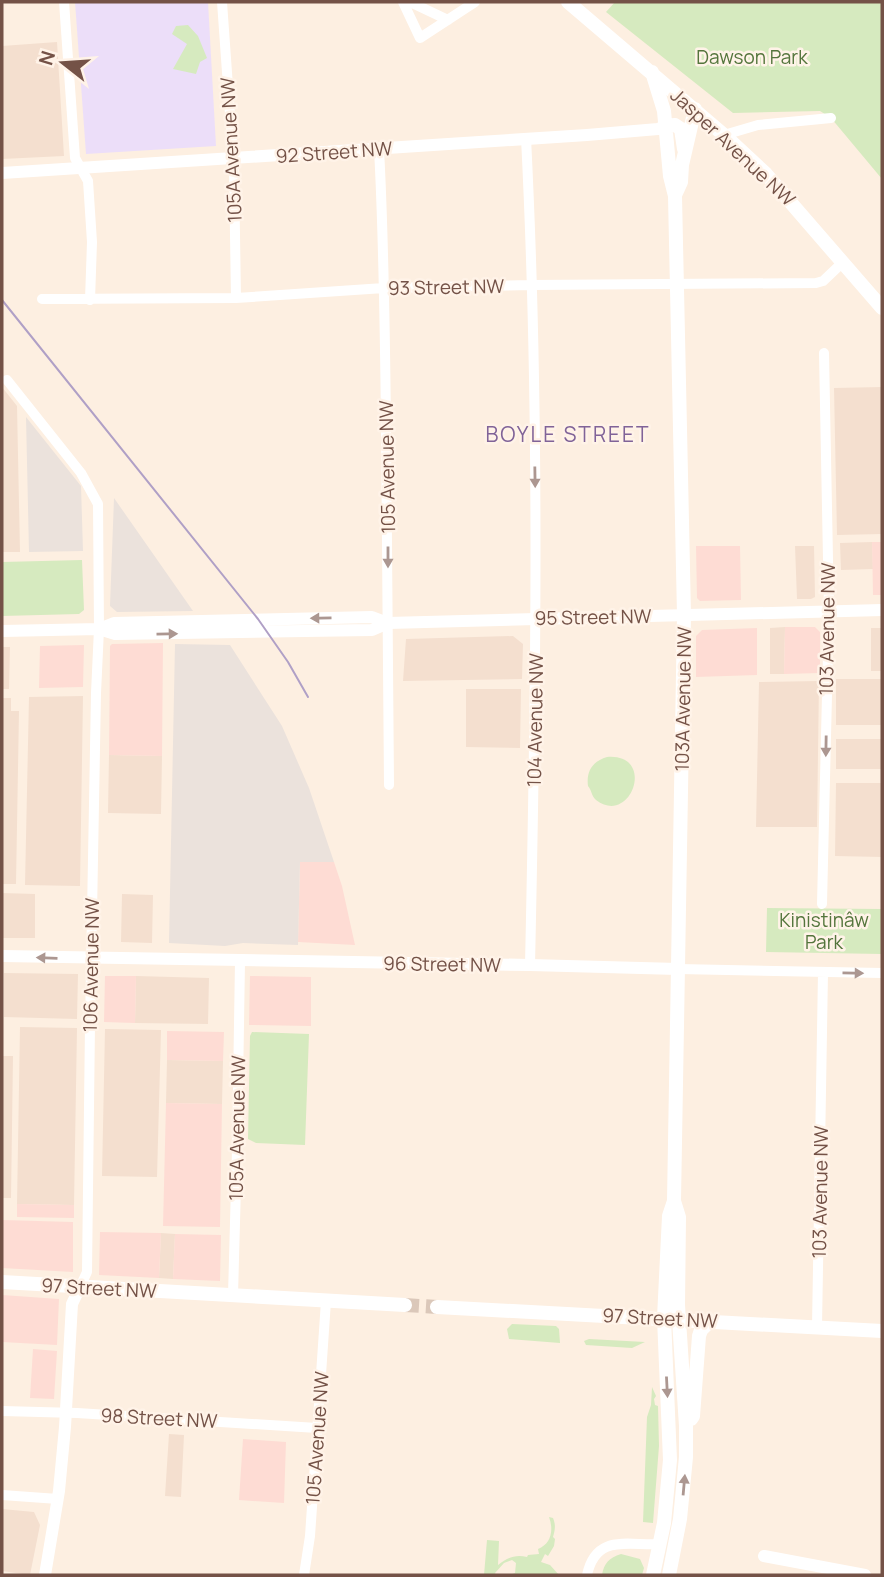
<svg xmlns="http://www.w3.org/2000/svg" width="884" height="1577" font-family="Manrope,sans-serif">
<style>
.residential{fill:#f4dfcf}
.commercial{fill:#fedcd4}
.industrial{fill:#ebe2dc}
.education{fill:#ecdef9}
.green{fill:#d6eabf}
.lines{fill:none;stroke-linecap:round;stroke-linejoin:round}
.secondary-tunnel{stroke:#dbc8ba;stroke-width:14;stroke-dasharray:14 7;stroke-linecap:butt}
.minor{stroke:#fff;stroke-width:10}
.tertiary{stroke:#fff;stroke-width:12}
.secondary{stroke:#fff;stroke-width:14}
.tram{stroke:#b0a0c6;stroke-width:2}
.oneway{fill:#ac9791}
.labels{text-anchor:middle;stroke-width:5;stroke-linejoin:round;paint-order:stroke}
.park-label{font-size:19px;fill:#54753c;stroke:#fff3e8}
.street-label{font-size:19px;fill:#745247;stroke:#fff3e8}
.neighbourhood-label{font-size:21px;letter-spacing:2px;fill:#806398;stroke:#fff3e8}
</style>
<rect width="100%" height="100%" fill="#fdefe1"/>
<path class="residential" d="M57,42L64,156L2,159V46Z
M2,387L17,406L20,552H2Z
M882,387V534L837,535L834,388Z
M872,542L873,569L841,570L840,543Z
M795,546H814L815,597L811,599H797Z
M785,627L784,674H770V628Z
M871,628H882V671H871Z
M513,636L523,644L522,679L403,681L406,639Z
M2,647H10L9,689H2Z
M836,679H882V725H836Z
M819,681L817,827H756L759,682Z
M466,689H521L520,748L466,747Z
M83,696L80,886L25,885L29,697Z
M2,698H11V711H19L16,884H2Z
M836,739H882V769H836Z
M109,755L162,756L161,814L108,813Z
M836,783H882V857L835,856Z
M2,893L35,894V938H2Z
M122,894L153,895L152,943L121,942Z
M4,973L78,974L77,1019L4,1017Z
M136,976L209,978L208,1024L135,1023Z
M20,1027L77,1028L74,1205L17,1204Z
M105,1029L161,1030L157,1177L102,1176Z
M2,1056H13L11,1198H2Z
M167,1060L223,1061L222,1104L166,1103Z
M161,1233L175,1234L173,1279L159,1278Z
M169,1434L184,1435L181,1497L165,1496Z
M2,1509L34,1512L40,1525L30,1575L2,1571Z"/>
<path class="commercial" d="M872,542H882V595H873Z
M696,546H740L741,600L700,601L697,598Z
M785,627H815L820,632V673L784,674Z
M757,628V675L696,677V636L702,630Z
M163,643L162,756L109,755L110,646L112,644Z
M84,645L83,687L39,688L40,646Z
M300,862H334L342,886L355,945L298,942Z
M105,976H136L135,1023L104,1022Z
M250,976L311,977V1026L249,1025Z
M167,1031L224,1032L223,1061L167,1060Z
M166,1103L222,1104L220,1227L163,1226Z
M17,1204L74,1205V1218L17,1217Z
M2,1220L73,1222V1272L2,1268Z
M100,1232L161,1233L159,1278L99,1275Z
M175,1234L221,1235L220,1281L173,1279Z
M2,1295L59,1299L57,1345L2,1342Z
M33,1349L57,1351L54,1399L30,1398Z
M243,1439L286,1442L284,1503L239,1500Z"/>
<path class="industrial" d="M26,417L81,486L83,551L29,552Z
M114,498L193,611L117,612L110,606Z
M175,644L230,645L282,726L309,788L334,862H300L298,945L243,943L225,946L169,943Z"/>
<path class="education" d="M75,2H208L216,146L86,154Z"/>
<path class="green" d="M615,2H882V179L831,118L820,111L733,113L606,12Z
M188,25L198,36L207,58L200,62L196,74L173,69L187,44L172,34L176,26Z
M82,560L84,610L79,614L2,616V562Z
M607,757C657,753 631,827 596,800C591,795 592,791 588,786C586,771 593,761 607,757Z
M767,908L882,909V954L766,952Z
M252,1032L309,1034L305,1145L256,1143L248,1139L250,1036Z
M512,1324L556,1326L559,1329L560,1343L509,1339L507,1329Z
M589,1339L645,1342L632,1348L586,1345L584,1341Z
M652,1387L656,1396L654,1399L655,1405L658,1406L659,1446L653,1523L643,1522L647,1417L651,1405Z
M549,1517L553,1518C556,1525 555,1530 553,1537L555,1539L554,1546L548,1556L545,1554L541,1562L550,1565L559,1575H510L515,1573L516,1563L512,1560L504,1563L495,1573L494,1571L496,1575H484L487,1540L499,1541L498,1565C507,1558 515,1554 527,1557L528,1555L539,1554L538,1549C551,1544 554,1530 549,1517Z
M621,1554L640,1559L644,1568L642,1575H602C604,1563 609,1558 621,1554Z"/>
<g class="lines">
<path class="secondary-tunnel" d="M405,1305L437,1307"/>
<path class="minor" d="M64,2L75,158L88,181L92,242L90,300
M222,2L234,171L236,298
M403,2L420,38L475,2
M410,2L448,20
M724,135L758,125L831,118
M526,138C540,414 536,689 530,965
M379,149C384,241 385,333 386,425C388,545 389,665 389,785
M42,299L236,298L384,288L531,285L816,283L823,281L843,262
M7,380L81,473L98,504L99,629L96,693L90,1024L87,1272L80,1287
M822,904L829,611L824,353
M678,969L882,973
M233,1295L237,1150L240,961
M817,1327L823,972
M2,1411L77,1413L317,1428
M2,1495L58,1499
M304,1575L310,1536L326,1301
M587,1575C596,1533 628,1546 660,1544"/>
<path class="tertiary" d="M2,173L587,135L658,129L665,126
M99,629L114,623L372,617L388,623
M2,631L99,629L115,634L372,630L388,623L882,610
M2,956L530,965L678,969
M764,1556L865,1575
M45,1575L59,1491L65,1427L72,1304L80,1287"/>
<path class="secondary" d="M568,2L724,135L766,174L882,308
M652,72L664,111L670,176L675,196L684,615L674,1201L669,1216L664,1318L670,1460L664,1523L653,1575
M665,126L675,125L681,129L684,149
M675,195L681,182L682,165L695,109
M2,1282L405,1305
M437,1307L882,1331
M691,1419L693,1416L699,1336L701,1330L710,1321
M669,1575L680,1519L686,1457V1426L678,1305L679,1217L674,1201"/>
<path class="tram" d="M2,300L258,619L288,662L308,697"/>
</g>
<defs><path id="oneway-solid" d="M-6-.8H1V-3.2L6.5 0L1 3.2V.8H-6Z" transform="scale(1.75)"/></defs>
<g class="oneway">
<use href="#oneway-solid" transform="translate(535 477) rotate(89)"/>
<use href="#oneway-solid" transform="translate(388 557) rotate(90)"/>
<use href="#oneway-solid" transform="translate(321 618) rotate(179)"/>
<use href="#oneway-solid" transform="translate(167 634) rotate(-1)"/>
<use href="#oneway-solid" transform="translate(826 746) rotate(91)"/>
<use href="#oneway-solid" transform="translate(47 958) rotate(-178)"/>
<use href="#oneway-solid" transform="translate(853 973) rotate(1)"/>
<use href="#oneway-solid" transform="translate(667 1387) rotate(87)"/>
<use href="#oneway-solid" transform="translate(684 1485) rotate(-85)"/>
</g>
<g class="labels">
<g class="park-label">
<text x="752" y="64">Dawson Park</text>
<text x="824" y="927">Kinistinâw<tspan x="824" dy="22">Park</tspan></text>
</g>
<g class="street-label">
<text transform="translate(733 147) rotate(43)" y="7">Jasper Avenue NW</text>
<text transform="translate(231 150) rotate(-93)" y="7">105A Avenue NW</text>
<text transform="translate(334 152) rotate(-4)" y="7">92 Street NW</text>
<text transform="translate(446 287) rotate(-1)" y="7">93 Street NW</text>
<text transform="translate(387 467) rotate(-91)" y="7">105 Avenue NW</text>
<text transform="translate(593 617) rotate(-1)" y="7">95 Street NW</text>
<text transform="translate(827 629) rotate(-89)" y="7">103 Avenue NW</text>
<text transform="translate(683 699) rotate(-89)" y="7">103A Avenue NW</text>
<text transform="translate(535 720) rotate(-89)" y="7">104 Avenue NW</text>
<text transform="translate(442 964) rotate(1)" y="7">96 Street NW</text>
<text transform="translate(91 965) rotate(-89)" y="7">106 Avenue NW</text>
<text transform="translate(237 1128) rotate(-89)" y="7">105A Avenue NW</text>
<text transform="translate(820 1192) rotate(-89)" y="7">103 Avenue NW</text>
<text transform="translate(99 1288) rotate(3)" y="7">97 Street NW</text>
<text transform="translate(660 1318) rotate(3)" y="7">97 Street NW</text>
<text transform="translate(159 1418) rotate(3)" y="7">98 Street NW</text>
<text transform="translate(317 1438) rotate(-86)" y="7">105 Avenue NW</text>
</g>
<g class="neighbourhood-label">
<text x="568" y="442">BOYLE STREET</text>
</g>
</g>
<rect width="884" height="1577" fill="none" stroke="#745247" stroke-width="7"/>
<g transform="translate(63 63) rotate(287)" stroke="#fff3e8" stroke-width="5" paint-order="stroke">
<path d="M0-5L12 26L0 18L-12 26Z" fill="#745247"/>
<text y="-10" font-size="19" font-weight="bold" text-anchor="middle" fill="#745247">N</text>
</g>
</svg>
